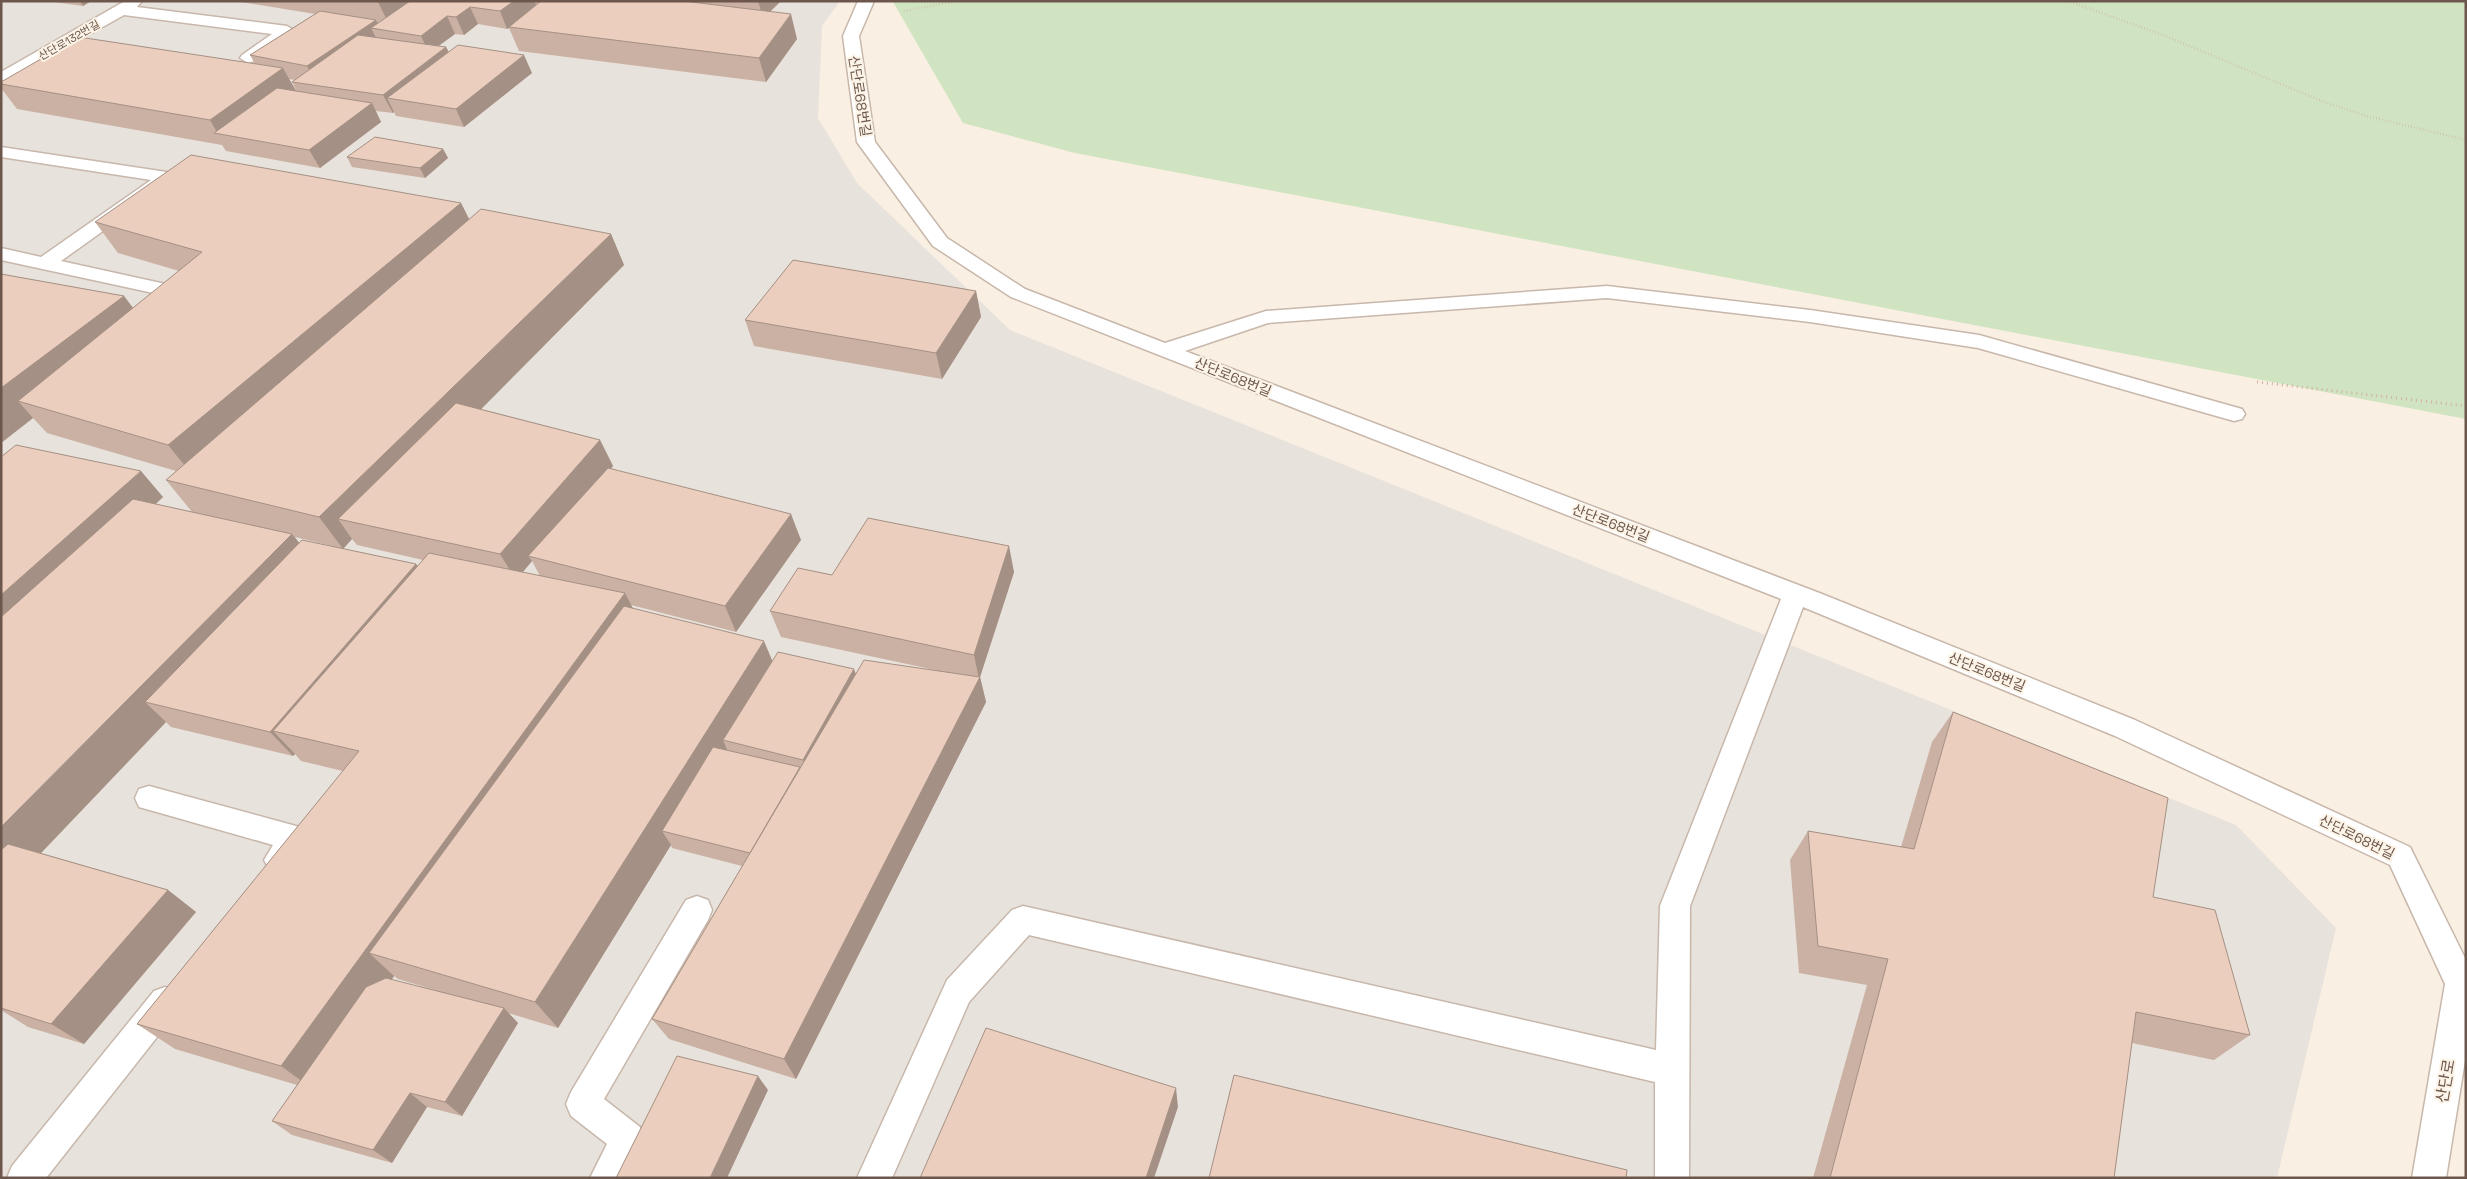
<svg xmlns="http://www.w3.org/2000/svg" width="2467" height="1179" font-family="'Space Grotesk','Noto Sans KR',sans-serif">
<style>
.industrial{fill:#e8e2dc}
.green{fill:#d1e4c2}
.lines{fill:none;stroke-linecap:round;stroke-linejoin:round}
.lane-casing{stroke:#c8b7ab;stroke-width:3}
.path-far1{stroke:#cfb1a1;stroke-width:2.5;stroke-dasharray:0.5 2.5;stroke-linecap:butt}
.path{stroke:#cfb1a1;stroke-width:3;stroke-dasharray:1 4;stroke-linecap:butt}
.lane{fill:#fff;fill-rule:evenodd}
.wall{fill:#cab1a3;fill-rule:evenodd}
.shaded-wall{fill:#a49084}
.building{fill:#ebcebd;stroke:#a49084}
.labels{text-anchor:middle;stroke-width:4;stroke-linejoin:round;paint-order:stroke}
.far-street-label{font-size:11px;fill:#6d574c;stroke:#fcf3e7}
.street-label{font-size:14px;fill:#6d574c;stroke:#fcf3e7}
.near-street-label{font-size:16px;fill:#6d574c;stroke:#fcf3e7}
</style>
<rect width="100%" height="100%" fill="#f9efe2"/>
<path class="industrial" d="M1,1H840L822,26L818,118L857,183L1010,330L2236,825L2336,928L2277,1178H1Z"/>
<path class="green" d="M2466,1V419L1075,153L963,123L893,2Z"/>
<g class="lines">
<g class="lane-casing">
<path id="lane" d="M125,1H142L137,7L287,26L295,31L254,61L248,63L240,58L242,55L272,34L124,15L1,84V72Z
M858,1H874L859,36L875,142L947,238L1025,289L1165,343L1266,311L1607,286L1810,310L1979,335L2242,409L2245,414L2242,419L2234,421L1978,348L1810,322L1607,298L1268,323L1185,351L1822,594L2135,720L2410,847L2466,960V1054L2446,1178H2412L2445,984L2390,865L2115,736L1803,607L1690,906L1689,1178H1655V1082L1029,935L969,1002L892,1178H857L947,980L1012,910L1023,906L1656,1050L1660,906L1781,599L1011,297L933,246L857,142L843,36Z
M1,147L173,173L176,177L173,181L61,261L188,289L191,293L188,297L181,299L1,260V248L41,257L151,180L1,157Z
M149,786L296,826L306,830L311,839L289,869L279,873L269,869L264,860L273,845L139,807L135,798L139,789Z
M697,896L708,900L712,910L708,920L604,1099L640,1127L645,1139L626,1178H590L607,1144L571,1116L566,1104L571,1092L686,900Z
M165,987L176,991L181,1002L176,1013L46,1178H7L12,1166L154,991Z"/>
</g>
<path class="path-far1" d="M2068,1L2163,35L2324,102L2367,116L2466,140
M904,11L957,1"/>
<path class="path" d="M2257,382L2466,406"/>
<use href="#lane" class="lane"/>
</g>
<path class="wall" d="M46,1H91L83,6Z
M235,1H781L770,12L797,39L766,82L519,51L509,28L507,29L478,24L464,35L455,34L438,46L446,47L449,52L532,73L464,127L396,116L394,112L393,113L376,111L381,122L320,168L226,151L222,145L17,109L1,88V82L255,64L250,55L315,14ZM289,79L295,80L292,82L297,91Z
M443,149L448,158L425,178L352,167L347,157Z
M461,203L469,219L611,234L624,265L481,409L600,440L613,466L611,468L801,540L736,632L631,605L632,608L772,661L856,673L935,670L781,637L770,611L832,575L1014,572L980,677L986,702L796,1079L669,1039L652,1019L742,866L672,848L671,845L558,1028L508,1013L518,1023L462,1116L427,1107L392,1163L292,1135L272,1121L297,1085L175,1049L137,1024L343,771L301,761L295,754L293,756L171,727L166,722L41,853L168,890L196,912L84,1044L28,1027L1,1010V457L163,497L156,504L192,512L166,480L176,471L47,433L33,418L1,443V274L124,296L133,308L179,271L118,253L95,222ZM295,537L336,547L299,543ZM352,539L357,545L423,560L418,566L416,564L343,549ZM532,561L540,576L523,572ZM394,976L398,979L438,991L392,980Z
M976,291L981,317L942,379L754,346L745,320Z
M1953,712L2153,897L2250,1035L2214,1060L2132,1043L2114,1178H1813L1867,985L1799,973L1790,860L1808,831L1901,847L1932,742Z"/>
<path class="shaded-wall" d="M80,1H91L83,6Z
M379,1H428L390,26L378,2Z
M514,1H534L537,7L509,27V28L507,29L500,11Z
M758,1H781L763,18Z
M470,7L478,24L464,35L456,17Z
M791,14L797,39L766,82L759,58Z
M447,16L455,34L429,53L421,36Z
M376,20L381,30L371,28L378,42L317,84L307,66Z
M446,47L455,65L387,98L394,112L393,113L383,95Z
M524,55L532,73L464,127L456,109Z
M283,68L297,93L218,134L210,120Z
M372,103L381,122L320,168L309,150Z
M443,149L448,158L425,178L420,168Z
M461,203L477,235L194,477L168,445Z
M611,234L624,265L366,525L338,519L352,539L343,549L319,517Z
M976,291L981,317L942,379L936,353Z
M124,296L148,328L18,401L33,418L1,443V388Z
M600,440L613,466L535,558L528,556L532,561L516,580L500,554Z
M141,471L163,497L1,646V595Z
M791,514L801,540L736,632L725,606Z
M292,534L317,565L145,702L166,722L1,895V827Z
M1009,546L1014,572L980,677L986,702L796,1079L784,1059L979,679L974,655Z
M416,564L434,590L273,731L295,754L293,756L270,732Z
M625,593L641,624L369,953L394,976L314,1090L281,1066Z
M764,641L777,672L723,740L728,752L662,831L671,845L558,1028L535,1002Z
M854,669L861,688L810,777L803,760Z
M168,890L196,912L84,1044L51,1024Z
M504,1008L518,1023L462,1116L445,1102Z
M758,1076L768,1090L727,1178H710Z
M1176,1088L1178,1107L1154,1178H1146Z
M410,1093L427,1107L392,1163L373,1150Z"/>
<path class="building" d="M410,1H514L500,11L470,7L456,17L447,16L421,36L371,28Z
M541,1H683L791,14L759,58L509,27Z
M320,11L376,20L307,66L250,55Z
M358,35L446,47L383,95L292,82Z
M79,37L283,68L210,120L1,84V82Z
M458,45L524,55L456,109L387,98Z
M277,88L372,103L309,150L214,133Z
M375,137L443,149L420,168L347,157Z
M191,155L461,203L168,445L18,401L202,252L95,222Z
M481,209L611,234L319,517L166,480Z
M793,260L976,291L936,353L745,320Z
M1,274L124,296L1,388Z
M456,403L600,440L500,554L338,519Z
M16,445L141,471L1,595V457Z
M608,468L791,514L725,606L528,556Z
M133,499L292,534L1,827V617Z
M868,518L1009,546L974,655L770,611L798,568L832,575Z
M302,540L416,564L270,732L145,702Z
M429,553L625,593L281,1066L137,1024L359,751L273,731Z
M624,606L764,641L535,1002L369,953Z
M778,652L854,669L803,760L723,740Z
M864,660L980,677L784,1059L652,1019Z
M1953,712L2168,798L2153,897L2215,910L2250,1035L2136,1012L2114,1178H1830L1888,959L1818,946L1808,831L1914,849Z
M713,747L800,767L750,853L662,831Z
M8,844L168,890L51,1024L1,1008V850Z
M386,978L504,1008L445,1102L410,1093L373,1150L272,1121L366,987Z
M986,1028L1176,1088L1146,1178H920Z
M677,1056L758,1076L710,1178H616Z
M1234,1075L1627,1170L1626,1178H1209Z"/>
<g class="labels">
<g class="far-street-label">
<text transform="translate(69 40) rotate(-30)" y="4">산단로132번길</text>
</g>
<g class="street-label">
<text transform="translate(860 96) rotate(81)" y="5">산단로68번길</text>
<text transform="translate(1233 377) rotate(22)" y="5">산단로68번길</text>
<text transform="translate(1611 523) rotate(21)" y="5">산단로68번길</text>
<text transform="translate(1987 672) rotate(22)" y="5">산단로68번길</text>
<text transform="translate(2357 837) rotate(26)" y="5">산단로68번길</text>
</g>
<g class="near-street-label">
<text transform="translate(2445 1081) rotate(-80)" y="6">산단로</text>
</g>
</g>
<rect width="2467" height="1179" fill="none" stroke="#6d574c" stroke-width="5"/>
</svg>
